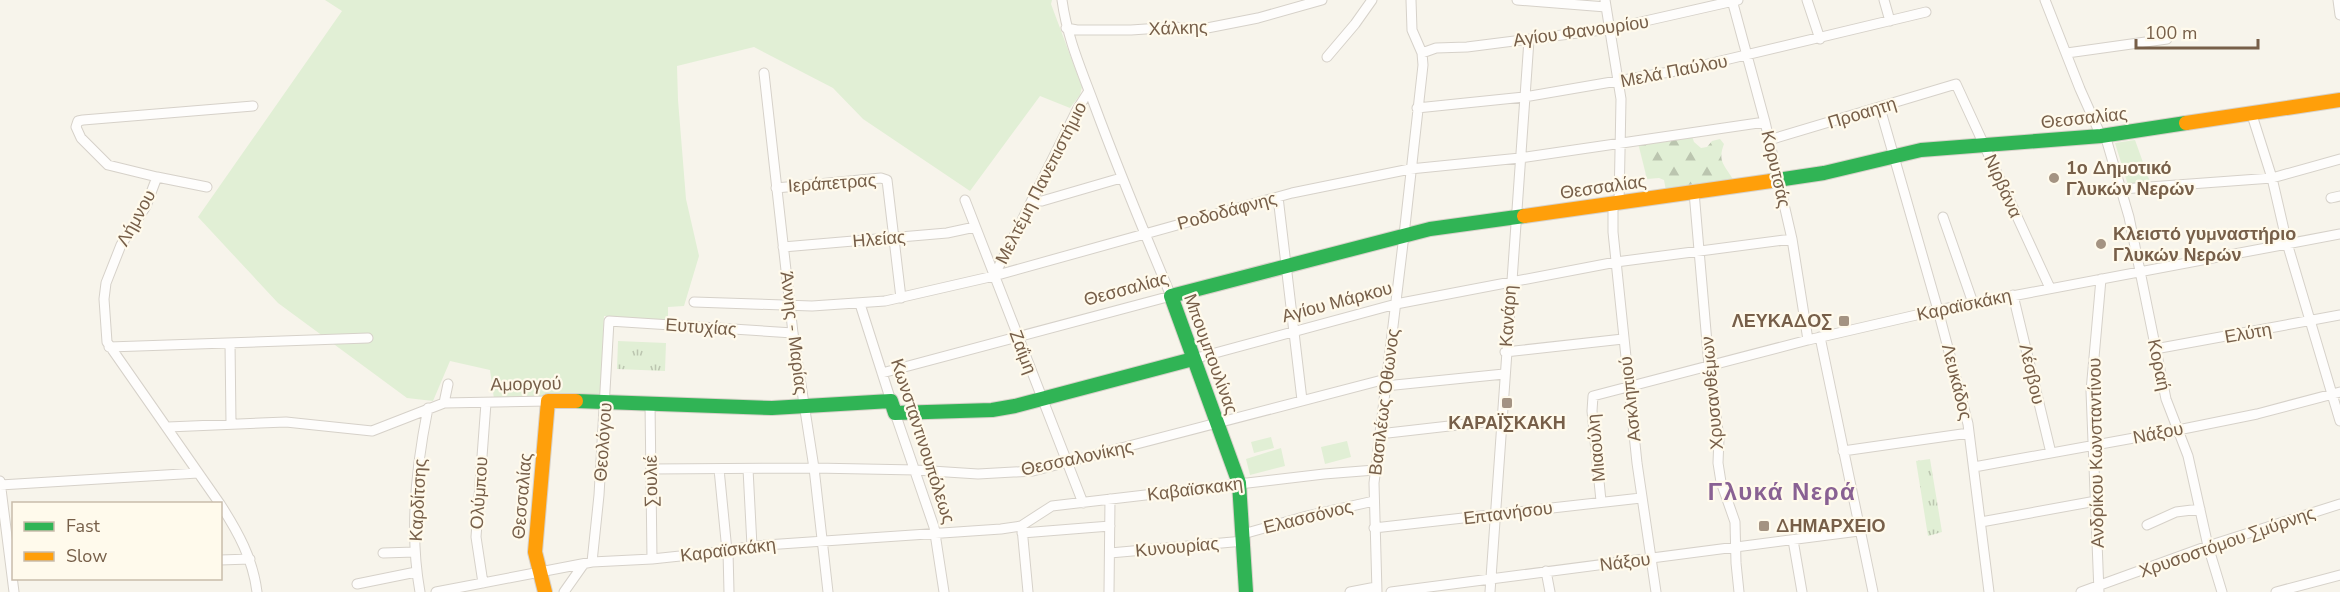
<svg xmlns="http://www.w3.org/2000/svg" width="2340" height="592" font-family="'Nunito Sans',sans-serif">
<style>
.grass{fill:#e1efd5}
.forest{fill:url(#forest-firs)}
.park{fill:url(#park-tufts)}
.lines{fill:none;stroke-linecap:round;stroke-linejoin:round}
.street-casing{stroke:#d6d1c9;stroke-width:11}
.fast-casing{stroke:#d7d1c9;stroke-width:16}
.slow-casing{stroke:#d7d1c9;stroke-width:16}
.street{stroke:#fefdfc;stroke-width:9}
.fast{stroke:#30b455;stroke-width:14}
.slow{stroke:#ff9f0a;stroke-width:14}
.poi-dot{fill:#a49382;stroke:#fffaec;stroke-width:2}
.labels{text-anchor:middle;stroke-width:4.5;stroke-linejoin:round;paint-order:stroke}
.street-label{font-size:18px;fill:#775f49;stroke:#fffaec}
.poi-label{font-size:18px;font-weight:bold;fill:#775f49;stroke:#fffaec;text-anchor:start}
.district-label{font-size:24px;font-weight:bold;letter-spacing:1.5px;fill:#896193;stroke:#fffaec}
</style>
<defs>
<pattern id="forest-firs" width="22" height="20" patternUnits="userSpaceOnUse" patternTransform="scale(1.5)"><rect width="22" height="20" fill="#e1efd5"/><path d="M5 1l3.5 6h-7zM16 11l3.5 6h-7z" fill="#bbc5af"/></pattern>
<pattern id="park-tufts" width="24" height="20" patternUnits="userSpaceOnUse" patternTransform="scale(1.5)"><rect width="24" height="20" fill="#e1efd5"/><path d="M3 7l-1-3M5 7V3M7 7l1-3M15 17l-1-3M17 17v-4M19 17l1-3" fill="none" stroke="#bbc5af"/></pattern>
</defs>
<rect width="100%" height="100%" fill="#f7f4eb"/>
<path class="grass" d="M325,0H1052L1051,4L1082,87L1080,95L1070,108L1040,96L970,191L863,119L833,88L754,47L677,66L678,100L686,199L699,256L684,306L668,307V321L604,316L600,400L494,399L490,370L450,361L433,401L407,398L278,303L198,217L342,11Z
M2135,140L2150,182L2128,185L2115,143Z
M1271,437L1274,448L1254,453L1251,442Z
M1347,441L1351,457L1325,464L1321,447Z
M1281,448L1285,466L1250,475L1246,459Z"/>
<path class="forest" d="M1692,136L1694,142L1701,148L1707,147L1712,141L1720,139L1724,144C1717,162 1725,165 1734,181L1666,191L1664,180L1659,178L1647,179L1638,143Z"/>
<path class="park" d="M618,341L666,343L665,371L617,369Z
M1930,459L1942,532L1928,536L1916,461Z"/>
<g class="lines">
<g class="street-casing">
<path id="street" d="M1517,0L1606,7
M1605,0L1621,99L1619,204
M1732,0L1765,122L1792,239L1808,340
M1807,0L1820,39
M1884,0L1890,21
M2045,0L2080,89L2101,136
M2338,0L2340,15
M1066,28L1077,30H1131L1175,27L1197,30L1258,18L1322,0
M1422,53L1436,48L1467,47L1610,29L1738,0
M2067,53L2167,39
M1327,57L1355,24L1372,0
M764,73L793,333L814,468L828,592
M1417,108L1524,97L1687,69L1926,12
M1880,108L1938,310L1968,424L1989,592
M2251,112L2272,178L2287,243L2340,421
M2105,135L2129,217L2166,399L2188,456L2208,546L2222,592
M1769,140L1956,84L2050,288
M157,177L207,187
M776,188L881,178L887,180L901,298
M2122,189L2272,178L2340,159
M1694,192L1709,366L1719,438L1718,463L1721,482L1735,522L1736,563L1739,592
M1278,197L1302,400
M2331,198L2340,196
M965,200L1083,503
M1032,201H1042L1121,178
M1613,204V232L1637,463L1656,592
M1943,217L1973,303
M783,247L947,233L975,227
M994,276L1078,108L1089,91
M2013,295L2051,453
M694,302L812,306L885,301L994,276L1292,193L1410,169L1520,158L1765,122
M860,304L891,401
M1820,337L1873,592
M230,343L231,423
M109,347L368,338
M2155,349L2340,315
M1505,352L1623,339
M1193,359L1396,304L1616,262L1792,239
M882,373L1171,296C1144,232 1118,169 1094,104C1081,69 1067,37 1062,0
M1385,386L1504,374
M444,403L448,384
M650,403L652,559
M895,413L934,527L944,592
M168,427L286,422L372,431L444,403L548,401
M1379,434L1502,420
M1843,451L1969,433
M1974,467L2178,430L2257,414L2340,392
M651,469L814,468L916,470L978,474L1033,471L1386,379
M719,469L727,551
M748,469L752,546
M0,481L14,592
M0,485L198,473
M1601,501L1592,411L1593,396L1808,340L1938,310L2340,234
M220,504L107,342L104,299L106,283L121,245L146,206L157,177L108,165L81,138L76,127L78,121L83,120L253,106
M220,504C238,532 253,559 257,592
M1981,522L2096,501
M2147,525L2176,512L2200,509
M1022,528L1028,592
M1374,528L1641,498
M1022,533L1110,526
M1243,534L1307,516L1374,501
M1793,540L1802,592
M728,551L729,592
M383,553L415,552
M1110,553L1244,541
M220,560L250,559
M592,562L599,495L609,321L793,333
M1546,571L1550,592
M483,583L476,537L486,403
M357,584L416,572
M420,592C409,532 416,467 428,408
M436,592L592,562L652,559L727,551L752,546L1001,529L1021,526L1052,506L1324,474L1375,470
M564,592L583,565
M1109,592L1110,499
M1350,592L1376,587
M1377,592L1374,483L1404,235L1423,65L1422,53L1412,30L1411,0
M1391,592L1859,531
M1490,592L1529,40
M2081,592L2208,546L2340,504
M2099,592L2091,391L2101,279
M2276,592L2340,575"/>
</g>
<g class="fast-casing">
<path id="fast" d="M1771,181L1824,173L1921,150L2101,136L2186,123
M576,401L772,408L891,401L895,413L992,410L1015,406L1193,359
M1246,592L1239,483L1171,296L1430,229L1524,216"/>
</g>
<g class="slow-casing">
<path id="slow" d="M2186,123L2340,100
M1524,216L1771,181
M545,592L535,552L548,401H576"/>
</g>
<use href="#street" class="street"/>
<use href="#fast" class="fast"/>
<use href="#slow" class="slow"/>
</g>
<g class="poi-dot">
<circle cx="2054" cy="178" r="6"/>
<circle cx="2101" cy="244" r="6"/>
<rect x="1838" y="315" width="12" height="12" rx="3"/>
<rect x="1501" y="397" width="12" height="12" rx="3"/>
<rect x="1758" y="520" width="12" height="12" rx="3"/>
</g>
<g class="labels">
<g class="street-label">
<text transform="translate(1178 28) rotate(-2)" y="6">Χάλκης</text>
<text transform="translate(1581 31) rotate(-8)" y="6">Αγίου Φανουρίου</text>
<text transform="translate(1674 71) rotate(-11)" y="6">Μελά Παύλου</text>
<text transform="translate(1862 113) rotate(-17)" y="6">Προαητη</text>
<text transform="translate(2084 118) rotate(-6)" y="6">Θεσσαλίας</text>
<text transform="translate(1776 169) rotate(77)" y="6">Κορυτσάς</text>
<text transform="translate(832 183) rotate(-4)" y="6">Ιεράπετρας</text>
<text transform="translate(1041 183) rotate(-63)" y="6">Μελτέμη Πανεπιστήμιο</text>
<text transform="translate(2003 186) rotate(66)" y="6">Νιρβάνα</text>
<text transform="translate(1603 187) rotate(-8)" y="6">Θεσσαλίας</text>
<text transform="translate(1227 211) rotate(-15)" y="6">Ροδοδάφνης</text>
<text transform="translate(136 218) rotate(-61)" y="6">Λήμνου</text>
<text transform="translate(879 239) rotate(-5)" y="6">Ηλείας</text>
<text transform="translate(1126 289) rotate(-15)" y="6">Θεσσαλίας</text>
<text transform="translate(1337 302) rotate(-15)" y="6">Αγίου Μάρκου</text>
<text transform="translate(1964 305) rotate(-12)" y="6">Καραϊσκάκη</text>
<text transform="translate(1508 316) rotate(-86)" y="6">Κανάρη</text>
<text transform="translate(701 327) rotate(4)" y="6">Ευτυχίας</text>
<text transform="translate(794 333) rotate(83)" y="6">Άννης - Μαρίας</text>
<text transform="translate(2248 333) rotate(-10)" y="6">Ελύτη</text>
<text transform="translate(1023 352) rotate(69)" y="6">Ζαΐμη</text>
<text transform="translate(1211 354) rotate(70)" y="6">Μπουμπουλίνας</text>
<text transform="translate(2159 365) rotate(78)" y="6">Κοραή</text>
<text transform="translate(2032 374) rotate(77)" y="6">Λέσβου</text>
<text transform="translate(1957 382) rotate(76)" y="6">Λευκάδος</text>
<text transform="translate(526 384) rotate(-1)" y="6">Αμοργού</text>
<text transform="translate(1712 393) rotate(-95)" y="6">Χρυσανθέμων</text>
<text transform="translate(1630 399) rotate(-96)" y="6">Ασκληπιού</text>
<text transform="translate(1384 402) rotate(-83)" y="6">Βασιλέως Όθωνος</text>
<text transform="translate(2158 433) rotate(-11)" y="6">Νάξου</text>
<text transform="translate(923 441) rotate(72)" y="6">Κωνσταντινουπόλεως</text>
<text transform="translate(603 442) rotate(-86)" y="6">Θεολόγου</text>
<text transform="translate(1596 448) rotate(-95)" y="6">Μιαούλη</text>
<text transform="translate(2096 453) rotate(-91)" y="6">Ανδρίκου Κωνσταντίνου</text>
<text transform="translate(1077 458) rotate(-12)" y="6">Θεσσαλονίκης</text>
<text transform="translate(651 481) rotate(-91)" y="6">Σουλιέ</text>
<text transform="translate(1195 489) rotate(-7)" y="6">Καβαϊσκακη</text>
<text transform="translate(479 493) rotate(-86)" y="6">Ολύμπου</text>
<text transform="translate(522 496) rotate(-85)" y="6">Θεσσαλίας</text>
<text transform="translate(418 500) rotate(-87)" y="6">Καρδίτσης</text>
<text transform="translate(1508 513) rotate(-7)" y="6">Επτανήσου</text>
<text transform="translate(1308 517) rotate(-14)" y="6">Ελασσόνος</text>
<text transform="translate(2227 542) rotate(-19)" y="6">Χρυσοστόμου Σμύρνης</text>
<text transform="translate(1177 547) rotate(-5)" y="6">Κυνουρίας</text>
<text transform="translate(728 550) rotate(-7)" y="6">Καραϊσκάκη</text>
<text transform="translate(1625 562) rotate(-7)" y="6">Νάξου</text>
</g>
<g class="poi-label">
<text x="2066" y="174">1ο Δημοτικό<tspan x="2066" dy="21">Γλυκών Νερών</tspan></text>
<text x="2113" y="240">Κλειστό γυμναστήριο<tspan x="2113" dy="21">Γλυκών Νερών</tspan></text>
<text x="1832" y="327" text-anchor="end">ΛΕΥΚΑΔΟΣ</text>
<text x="1507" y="429" text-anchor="middle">ΚΑΡΑΪΣΚΑΚΗ</text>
<text x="1776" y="532">ΔΗΜΑΡΧΕΙΟ</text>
</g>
<g class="district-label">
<text x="1782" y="500">Γλυκά Νερά</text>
</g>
</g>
<rect x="12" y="502" width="210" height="78" fill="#fffaec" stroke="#c9bcab" stroke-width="1.5"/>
<rect x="24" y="522" width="30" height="9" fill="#30b455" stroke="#c9bcab" stroke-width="1.5"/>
<text x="66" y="532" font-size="18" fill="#775f49">Fast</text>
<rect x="24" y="552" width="30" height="9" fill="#ff9f0a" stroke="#c9bcab" stroke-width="1.5"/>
<text x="66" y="562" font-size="18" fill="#775f49">Slow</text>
<path d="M2136 39v9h122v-9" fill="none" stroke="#775f49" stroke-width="3"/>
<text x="2145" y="39" font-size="18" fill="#775f49" stroke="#fffaec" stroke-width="4.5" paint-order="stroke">100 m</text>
</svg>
